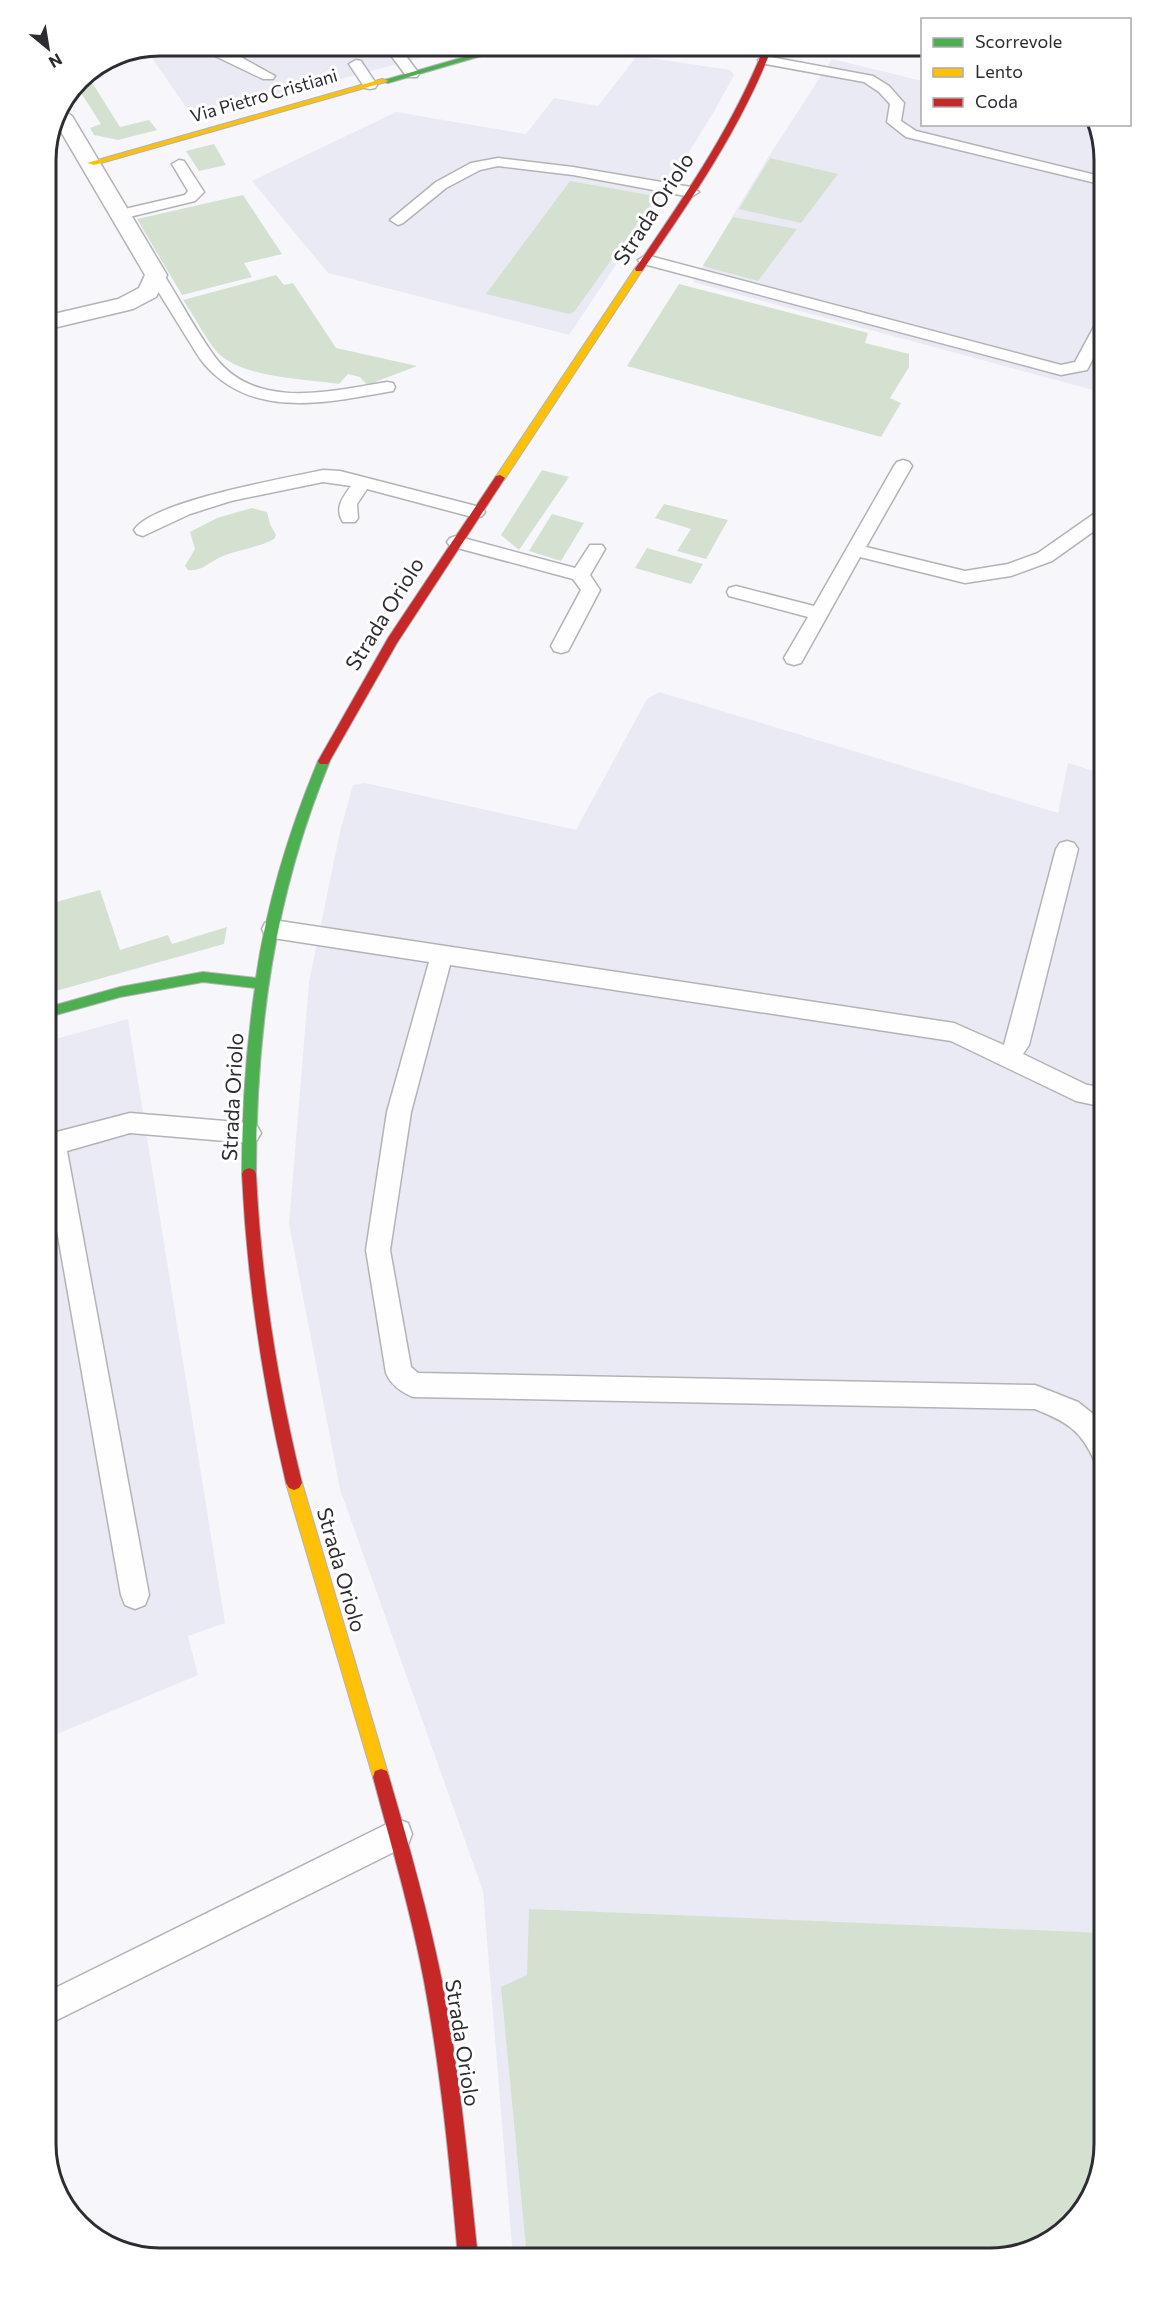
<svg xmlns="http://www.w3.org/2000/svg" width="1149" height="2303" font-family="Commissioner,sans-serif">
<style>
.built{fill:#eaeaf5}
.green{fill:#d4e1d0}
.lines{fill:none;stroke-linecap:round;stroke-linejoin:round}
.lane-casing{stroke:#b3b3b6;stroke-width:3}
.street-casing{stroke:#b3b3b6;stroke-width:3}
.fast-casing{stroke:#b3b3b6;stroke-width:2}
.slow-casing{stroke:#b3b3b6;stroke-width:2}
.jam-casing{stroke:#b3b3b6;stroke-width:2}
.lane{fill:#fefefe;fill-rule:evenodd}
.street{fill:#fefefe;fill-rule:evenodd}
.fast{fill:#4caf50;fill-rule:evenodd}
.slow{fill:#ffc107;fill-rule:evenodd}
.jam{fill:#c62828;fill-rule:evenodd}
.labels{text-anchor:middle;stroke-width:6;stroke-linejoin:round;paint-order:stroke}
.far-street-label{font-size:18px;fill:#2d2d31;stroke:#fff}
.street-label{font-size:21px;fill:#2d2d31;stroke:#fff}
.rim{fill:none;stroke:#2d2d31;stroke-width:3}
</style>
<rect width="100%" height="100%" fill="#f6f6fb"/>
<path class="built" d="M159,45H469L197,117H193L145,48Z
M637,56L730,70L734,75L715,110L656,205L569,335L328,273L252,181L396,112L526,134L554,98L598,106Z
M832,59L922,81V124L1097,125L1104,159V393L693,282L769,156Z
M659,692L1058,813L1068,763L1104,774V2144L1085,2207L1033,2249L990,2258H513L483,1891L340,1489L289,1224L309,982L340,832L353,785L365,783L576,830L647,699Z
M128,1019L225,1623L188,1636L198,1675L45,1739V1042Z"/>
<path class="green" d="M86,73L120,127L149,120L157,130L118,140L94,135L90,128L101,124L76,85L79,78Z
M214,144L226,165L199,171L186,151Z
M770,158L838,174L801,223L739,209Z
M570,181L649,195L655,199L574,312L569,314L486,294Z
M243,195L282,254L244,263L252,277L182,295L137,219Z
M733,217L797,229L758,281L703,266Z
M276,275L284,285L293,283L336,348L417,366L367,385L360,377L348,374L339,384C304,379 245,378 219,354C208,343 193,314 183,300Z
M679,284L868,333L865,343L909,354V367L890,398L901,403L881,437L627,366Z
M542,470L569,477L519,550L501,535Z
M664,504L728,520L706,559L677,551L691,529L655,518Z
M252,508L267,512L270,524L276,535L274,539C258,548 240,549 223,556C210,561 202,572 188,570L185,566L195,549L190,532L217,518Z
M552,514L584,523L561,561L529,551Z
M647,548L703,564L691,584L635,568Z
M100,890L120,950L168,935L172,944L227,927L224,944L45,994V905Z
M529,1909L1104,1933V2144L1085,2207L1033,2249L990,2258H527L501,1987L527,1975Z"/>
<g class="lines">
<g class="lane-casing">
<path id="lane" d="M205,45H219L275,76L273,79H263L211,54Z
M395,47L400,48L417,71L419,74L417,77H407L390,54L388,51Z
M765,56L873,76L889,86L904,103L901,121L916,131L1104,177V185L906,137L887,122L890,104L879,92L864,82L760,63L758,60Z
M356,60L361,61L377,85L375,88L370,89L365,88L349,64Z
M498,158L573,167L691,187L699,192L691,197L573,175L498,166L480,170L446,188L403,223L398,225L390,220L436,182L471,163Z
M179,160L184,161L204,192L195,201L121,219L116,217L113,214L116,211L185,195L188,191L172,164Z
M646,255L1061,365L1075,362L1096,323L1104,318V338L1087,370L1061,375L640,263L638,260Z
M156,270L164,275C181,302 196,331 215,357C256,411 330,391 387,382L393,383L395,387L393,391L387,392C324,403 253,419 205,365C198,357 193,347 187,338C174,317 161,296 148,275Z
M903,460L909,462L912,466L866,547L965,571L1008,564L1038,553L1098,511L1104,509V524L1052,561L1011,576L965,583L860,557L801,663L794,665L787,663L784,658L808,617L729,596L727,592L729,588L736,586L814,606L894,466L897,462Z
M323,470L340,471L476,506L482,508L485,512L482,516L476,518L367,489L357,504L358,518L355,522H343C334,508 343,497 351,486L323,482L231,501L190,514L143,536L137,534L134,530C152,501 287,478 323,470Z
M456,536L575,568L590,545H602L605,549L590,575L600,590L568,651L561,653L554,651L551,646L581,590L573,579L450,546L447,542L450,538Z
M1067,841L1074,843L1078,849L1029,1045L1023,1054L1087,1085L1104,1087V1107L1076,1101L951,1041L450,965L411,1112L390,1250L411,1367L418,1373L1035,1385L1078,1402L1102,1421L1104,1466L1095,1462C1081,1430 1067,1422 1035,1409L413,1397C401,1392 391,1385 386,1373L366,1250L387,1112L429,962L273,938L265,935L262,929L265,923L273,920L954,1023L1004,1045L1056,849L1060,843Z
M130,1113L249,1123L257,1126L261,1133L257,1140L249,1143L130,1133L67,1151L149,1595L145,1605L135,1609L125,1605L121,1595L45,1162V1135Z
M397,1819L408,1823L412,1834L408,1845L45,2026V1993Z"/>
</g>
<g class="street-casing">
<path id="street" d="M64,111L72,116L167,275L156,297L133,309L45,330V316L118,299L139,288L145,275L57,125Z"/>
</g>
<g class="fast-casing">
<path id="fast" d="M506,45H519L388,83L381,81Z
M324,757L330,761C274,895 256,1030 256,1174L254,1178L249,1180L244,1178L242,1174C242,1111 246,1050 255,988L203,982L120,997L45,1018V1008L120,987L203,972L256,978C267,902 289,831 318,761Z"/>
</g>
<g class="slow-casing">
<path id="slow" d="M382,79L389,81L94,165L87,163Z
M636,267L643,269L504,480H496L495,478Z
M294,1476L299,1478L302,1483L389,1777L387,1783L381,1785L375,1783L373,1777L286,1483L289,1478Z"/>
</g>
<g class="jam-casing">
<path id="jam" d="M765,45H773C741,128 692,199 642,271H636L635,269C684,197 733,127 765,45Z
M500,475L505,478L397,643L328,764H320L318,761L388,638L496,476Z
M249,1168L254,1170L256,1174C261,1279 277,1381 302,1483L299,1488L294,1490L289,1488L286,1483C262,1381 247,1279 242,1174L244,1170Z
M381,1769L387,1771L389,1777C409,1845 428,1912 442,1981C460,2072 468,2165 478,2258H458C450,2165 441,2072 424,1981C411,1912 391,1845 373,1777L375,1771Z"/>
</g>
<use href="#lane" class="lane"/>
<use href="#street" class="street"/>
<use href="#fast" class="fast"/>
<use href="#slow" class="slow"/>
<use href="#jam" class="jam"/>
</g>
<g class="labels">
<g class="far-street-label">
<text transform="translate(264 96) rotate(-16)" y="6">Via Pietro Cristiani</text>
</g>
<g class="street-label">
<text transform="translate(654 209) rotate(-57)" y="7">Strada Oriolo</text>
<text transform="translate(385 614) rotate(-58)" y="7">Strada Oriolo</text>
<text transform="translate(233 1097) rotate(-87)" y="7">Strada Oriolo</text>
<text transform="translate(341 1570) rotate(74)" y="7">Strada Oriolo</text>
<text transform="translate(462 2043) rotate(81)" y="7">Strada Oriolo</text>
</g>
</g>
<path d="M0 0H1149V2303H0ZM160 56H990A104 104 0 0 1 1094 160V2144A104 104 0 0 1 990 2248H160A104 104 0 0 1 56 2144V160A104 104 0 0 1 160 56Z" fill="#fff" fill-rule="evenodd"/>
<path class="rim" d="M160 56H990A104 104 0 0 1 1094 160V2144A104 104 0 0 1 990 2248H160A104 104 0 0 1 56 2144V160A104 104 0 0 1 160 56Z"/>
<rect x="921" y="18" width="210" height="108" fill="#ffffff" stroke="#ababad" stroke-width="1.5"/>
<rect x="933" y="38" width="30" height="9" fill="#4caf50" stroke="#ababad" stroke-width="1.5"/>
<text x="975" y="48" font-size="18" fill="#2d2d31">Scorrevole</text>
<rect x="933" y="68" width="30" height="9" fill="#ffc107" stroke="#ababad" stroke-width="1.5"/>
<text x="975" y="78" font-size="18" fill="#2d2d31">Lento</text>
<rect x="933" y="98" width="30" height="9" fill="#c62828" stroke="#ababad" stroke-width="1.5"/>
<text x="975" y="108" font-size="18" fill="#2d2d31">Coda</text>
<g transform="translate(48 48) rotate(150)" stroke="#ffffff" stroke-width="4.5" paint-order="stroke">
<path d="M0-4.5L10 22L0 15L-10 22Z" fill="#2d2d31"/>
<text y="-9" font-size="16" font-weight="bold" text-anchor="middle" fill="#2d2d31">N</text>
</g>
</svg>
